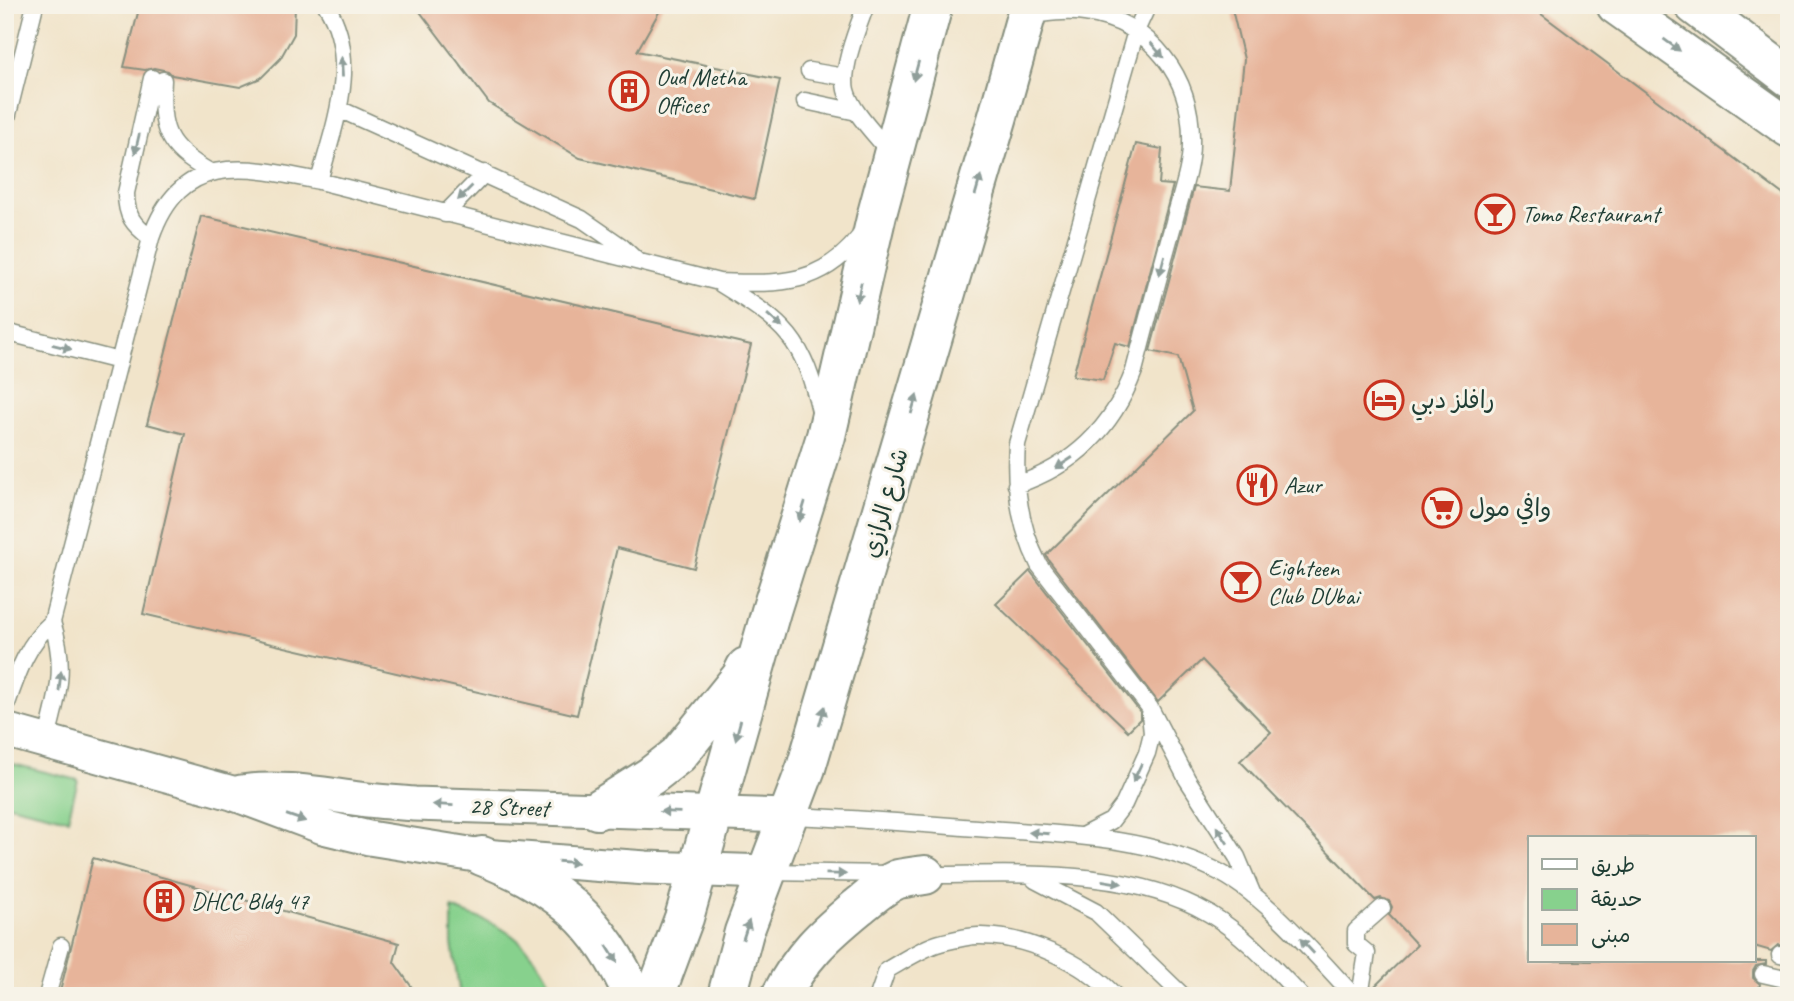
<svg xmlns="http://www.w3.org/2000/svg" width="1794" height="1001" font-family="Caveat,'Playpen Sans Arabic',sans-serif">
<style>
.green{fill:#87d18d;stroke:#538760;stroke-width:2}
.building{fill:#e7b49a}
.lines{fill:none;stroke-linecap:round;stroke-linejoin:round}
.service-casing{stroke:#88907f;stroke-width:19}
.minor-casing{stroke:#88907f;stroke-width:37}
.tertiary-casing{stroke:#88907f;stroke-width:42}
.motorway-casing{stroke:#88907f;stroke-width:42}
.service{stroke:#fff;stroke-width:16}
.minor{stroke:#fff;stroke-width:33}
.tertiary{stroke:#fff;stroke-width:38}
.motorway{stroke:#fff;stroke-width:38}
.oneway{fill:#8f9e9a}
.labels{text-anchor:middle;stroke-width:6;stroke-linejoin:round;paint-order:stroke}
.poi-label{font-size:24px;fill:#1f3d34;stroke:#f7f3e8;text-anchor:start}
.street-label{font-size:24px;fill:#1f3d34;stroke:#f7f3e8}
</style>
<rect width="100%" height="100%" fill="#f7f3e8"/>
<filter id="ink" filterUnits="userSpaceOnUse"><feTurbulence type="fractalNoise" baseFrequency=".0143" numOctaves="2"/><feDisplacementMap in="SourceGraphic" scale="14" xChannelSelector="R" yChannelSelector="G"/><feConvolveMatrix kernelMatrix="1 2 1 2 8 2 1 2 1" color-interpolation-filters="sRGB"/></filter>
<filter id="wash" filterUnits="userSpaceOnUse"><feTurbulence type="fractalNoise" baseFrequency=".00686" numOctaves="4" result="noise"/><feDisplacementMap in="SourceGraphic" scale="28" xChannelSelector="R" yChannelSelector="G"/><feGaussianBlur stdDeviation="1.57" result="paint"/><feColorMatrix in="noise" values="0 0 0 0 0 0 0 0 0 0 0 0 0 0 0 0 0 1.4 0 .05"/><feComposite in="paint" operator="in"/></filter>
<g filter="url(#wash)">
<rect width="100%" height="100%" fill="#f1e4ca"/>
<path class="green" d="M5,762L78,780L68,819L5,804Z
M452,908C468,915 489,920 504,930C528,944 545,970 555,996H460L452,943Z"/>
<g id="blocks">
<path class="building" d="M140,5H295L294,34L280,59L261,78L240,87L172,75L168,71L154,68L145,70L124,67Z
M415,5H663L637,51L780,80L754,199L580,158L489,103Z
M1231,5H1529L1789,199V946L1778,945L1771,951L1754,946V838H1530V961H1766V964L1756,966L1753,971V978L1760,984L1757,996H1371L1372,989L1417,945L1389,915L1392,907L1389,901L1381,898L1375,900L1240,761L1271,732L1202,660L1158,702L1048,559L1046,555L1193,411L1178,357L1150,351L1194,187L1230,191L1244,59Z
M1136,144L1162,149L1159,184L1173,185L1130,347L1115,343L1103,380L1073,376Z
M201,216L751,345L694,568L617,548L577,715L143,614L185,434L147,424Z
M1030,571L1140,712V719L1128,731L996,604Z
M93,858L399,943L394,962L418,996H59Z"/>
</g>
</g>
<g filter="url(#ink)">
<use href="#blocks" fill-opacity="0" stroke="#88907f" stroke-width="2"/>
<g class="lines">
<g class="service-casing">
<path id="service" d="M866,5C858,27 841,68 846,90C851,111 877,136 890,153
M1148,5L1136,31L1017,444C1014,486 1019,526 1039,565L1150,708L1187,779L1237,857L1253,895
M809,71L845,77
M163,80C160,129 165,147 210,172
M805,101L857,112
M339,109L582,219L621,246L637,261
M5,126L35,5
M319,181C334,126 361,59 326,5
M445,214L485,173
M151,238C133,225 126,216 126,193L152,78
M721,284C787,325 803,338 821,415
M5,332L119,361
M1016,485C1074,466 1113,427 1134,371C1147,321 1160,271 1174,222C1180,197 1191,169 1191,144C1193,78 1152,22 1085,13C1066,10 1046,13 1027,16
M5,709C17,676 25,646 52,622
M46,741C58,697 67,666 52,622L151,238C181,151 245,166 319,181L719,282C778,284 821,287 861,235
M788,816C856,818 923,824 990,829C1065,835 1143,836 1213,869C1263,892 1316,956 1354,996
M1082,836L1111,821L1124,804L1147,753L1152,733L1150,714
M768,872L888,874
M924,875C1016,875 1128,866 1210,914C1245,935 1273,967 1301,996
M1035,880L1096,912L1183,996
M1780,955L1789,957
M1763,974L1789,980
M47,996L61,946
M878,996L887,970C903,961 922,948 940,943C952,940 966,936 978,936C1025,935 1084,962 1115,996
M1360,996L1367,953L1356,944V931L1382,908"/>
</g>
<g class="minor-casing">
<path id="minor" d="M5,730L232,793L323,827L369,838L482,856L646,868L768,872
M241,792C282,786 320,794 360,799C378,802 396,802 414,804L788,816"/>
</g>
<g class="tertiary-casing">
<path id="tertiary" d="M597,810L651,776L678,755L741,677L746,667
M482,856C557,885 601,921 633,996
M655,996L684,918L771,611L826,436L877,214L933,5
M727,996L744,932L806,768L998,116L1029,5
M781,996C801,956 824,935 858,907C871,897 883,885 898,879C907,877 917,876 925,875"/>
</g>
<g class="motorway-casing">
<path id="motorway" d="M1616,5L1789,128
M1694,5L1789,77"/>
</g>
<use href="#service" class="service"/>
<use href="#minor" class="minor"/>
<use href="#tertiary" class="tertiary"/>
<use href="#motorway" class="motorway"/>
</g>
<defs><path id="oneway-solid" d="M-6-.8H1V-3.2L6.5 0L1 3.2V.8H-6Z" transform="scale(1.75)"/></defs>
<g class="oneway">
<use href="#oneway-solid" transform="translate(1672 45) rotate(36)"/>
<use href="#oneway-solid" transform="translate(1157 50) rotate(49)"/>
<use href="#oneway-solid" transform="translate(342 67) rotate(-93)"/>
<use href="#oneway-solid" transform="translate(916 71) rotate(105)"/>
<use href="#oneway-solid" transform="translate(137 144) rotate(103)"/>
<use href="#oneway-solid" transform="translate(978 185) rotate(-74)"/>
<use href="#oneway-solid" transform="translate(465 193) rotate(135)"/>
<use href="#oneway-solid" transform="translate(1162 265) rotate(105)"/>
<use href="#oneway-solid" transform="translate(859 292) rotate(103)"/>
<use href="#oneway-solid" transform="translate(775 321) rotate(41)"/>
<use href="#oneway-solid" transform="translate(62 347) rotate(14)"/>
<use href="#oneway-solid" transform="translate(914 404) rotate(-74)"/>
<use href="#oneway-solid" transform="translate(1064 463) rotate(147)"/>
<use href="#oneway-solid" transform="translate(802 512) rotate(107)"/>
<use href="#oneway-solid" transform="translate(60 681) rotate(-84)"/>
<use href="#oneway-solid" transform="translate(822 716) rotate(-74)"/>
<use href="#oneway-solid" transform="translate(738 730) rotate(105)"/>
<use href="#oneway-solid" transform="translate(1137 773) rotate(115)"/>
<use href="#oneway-solid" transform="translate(443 805) rotate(-177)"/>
<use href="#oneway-solid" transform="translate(670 812) rotate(-178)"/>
<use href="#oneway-solid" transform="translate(296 818) rotate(19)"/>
<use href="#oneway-solid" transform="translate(1039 833) rotate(-176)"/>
<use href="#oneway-solid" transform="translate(1222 835) rotate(-124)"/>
<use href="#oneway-solid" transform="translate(568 862) rotate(4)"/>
<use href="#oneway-solid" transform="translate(836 874) rotate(1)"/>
<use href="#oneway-solid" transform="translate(1112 882) rotate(9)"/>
<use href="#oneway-solid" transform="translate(746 930) rotate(-72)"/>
<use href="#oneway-solid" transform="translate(1307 946) rotate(-133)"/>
<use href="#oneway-solid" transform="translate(612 954) rotate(58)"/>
</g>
</g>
<defs>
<g id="building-ring" transform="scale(2.0125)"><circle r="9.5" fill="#f7f3e8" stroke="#c8321e" stroke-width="1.5"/><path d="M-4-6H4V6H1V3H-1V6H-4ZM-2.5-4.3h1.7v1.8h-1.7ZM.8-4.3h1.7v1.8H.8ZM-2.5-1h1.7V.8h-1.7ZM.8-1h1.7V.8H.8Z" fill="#c8321e"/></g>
<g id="bar-ring" transform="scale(2.0125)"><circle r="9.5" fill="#f7f3e8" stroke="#c8321e" stroke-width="1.5"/><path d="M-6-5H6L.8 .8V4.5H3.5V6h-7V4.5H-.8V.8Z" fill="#c8321e"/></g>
<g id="hotel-ring" transform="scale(2.0125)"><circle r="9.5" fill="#f7f3e8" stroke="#c8321e" stroke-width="1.5"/><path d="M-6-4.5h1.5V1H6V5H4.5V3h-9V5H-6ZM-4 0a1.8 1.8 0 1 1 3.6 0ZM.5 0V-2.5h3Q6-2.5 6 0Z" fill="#c8321e"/></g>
<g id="restaurant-ring" transform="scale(2.0125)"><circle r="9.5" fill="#f7f3e8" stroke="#c8321e" stroke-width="1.5"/><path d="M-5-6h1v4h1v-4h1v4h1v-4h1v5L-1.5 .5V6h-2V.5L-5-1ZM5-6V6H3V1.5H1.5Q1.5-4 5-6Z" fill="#c8321e"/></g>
<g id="supermarket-ring" transform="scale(2.0125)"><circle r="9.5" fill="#f7f3e8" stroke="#c8321e" stroke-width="1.5"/><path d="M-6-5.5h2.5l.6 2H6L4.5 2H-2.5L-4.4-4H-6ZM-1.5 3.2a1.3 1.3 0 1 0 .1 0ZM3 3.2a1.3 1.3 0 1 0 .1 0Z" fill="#c8321e"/></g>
</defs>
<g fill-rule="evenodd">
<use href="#building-ring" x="629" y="91"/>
<use href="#bar-ring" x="1495" y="214"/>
<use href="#hotel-ring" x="1384" y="400"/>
<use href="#restaurant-ring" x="1257" y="485"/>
<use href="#supermarket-ring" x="1442" y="508"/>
<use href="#bar-ring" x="1241" y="582"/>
<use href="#building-ring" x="164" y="901"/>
</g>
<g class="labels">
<g class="poi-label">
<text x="656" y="85">Oud Metha<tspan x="656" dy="28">Offices</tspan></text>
<text x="1522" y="222">Tomo Restaurant</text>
<text x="1411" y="408">رافلز دبي</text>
<text x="1284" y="493">Azur</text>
<text x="1469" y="516">وافي مول</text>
<text x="1268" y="576">Eighteen<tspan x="1268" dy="28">Club DUbai</tspan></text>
<text x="191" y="909">DHCC Bldg 47</text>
</g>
<g class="street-label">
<text transform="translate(885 503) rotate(-74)" y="8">شارع الرازي</text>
<text transform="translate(509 807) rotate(2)" y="8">28 Street</text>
</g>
</g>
<rect width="1794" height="1001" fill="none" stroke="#f7f3e8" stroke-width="28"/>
<rect x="1528" y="836" width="228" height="126" fill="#f7f3e8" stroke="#a1aaa0" stroke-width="2"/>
<rect x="1542" y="859" width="35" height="10" fill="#ffffff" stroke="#a1aaa0" stroke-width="2"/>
<text x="1591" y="872" font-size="21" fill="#1f3d34">طريق</text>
<rect x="1542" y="889" width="35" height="21" fill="#87d18d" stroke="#a1aaa0" stroke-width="2"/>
<text x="1591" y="906" font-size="21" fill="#1f3d34">حديقة</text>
<rect x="1542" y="924" width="35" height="21" fill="#e7b49a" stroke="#a1aaa0" stroke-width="2"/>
<text x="1591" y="942" font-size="21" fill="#1f3d34">مبنى</text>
</svg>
